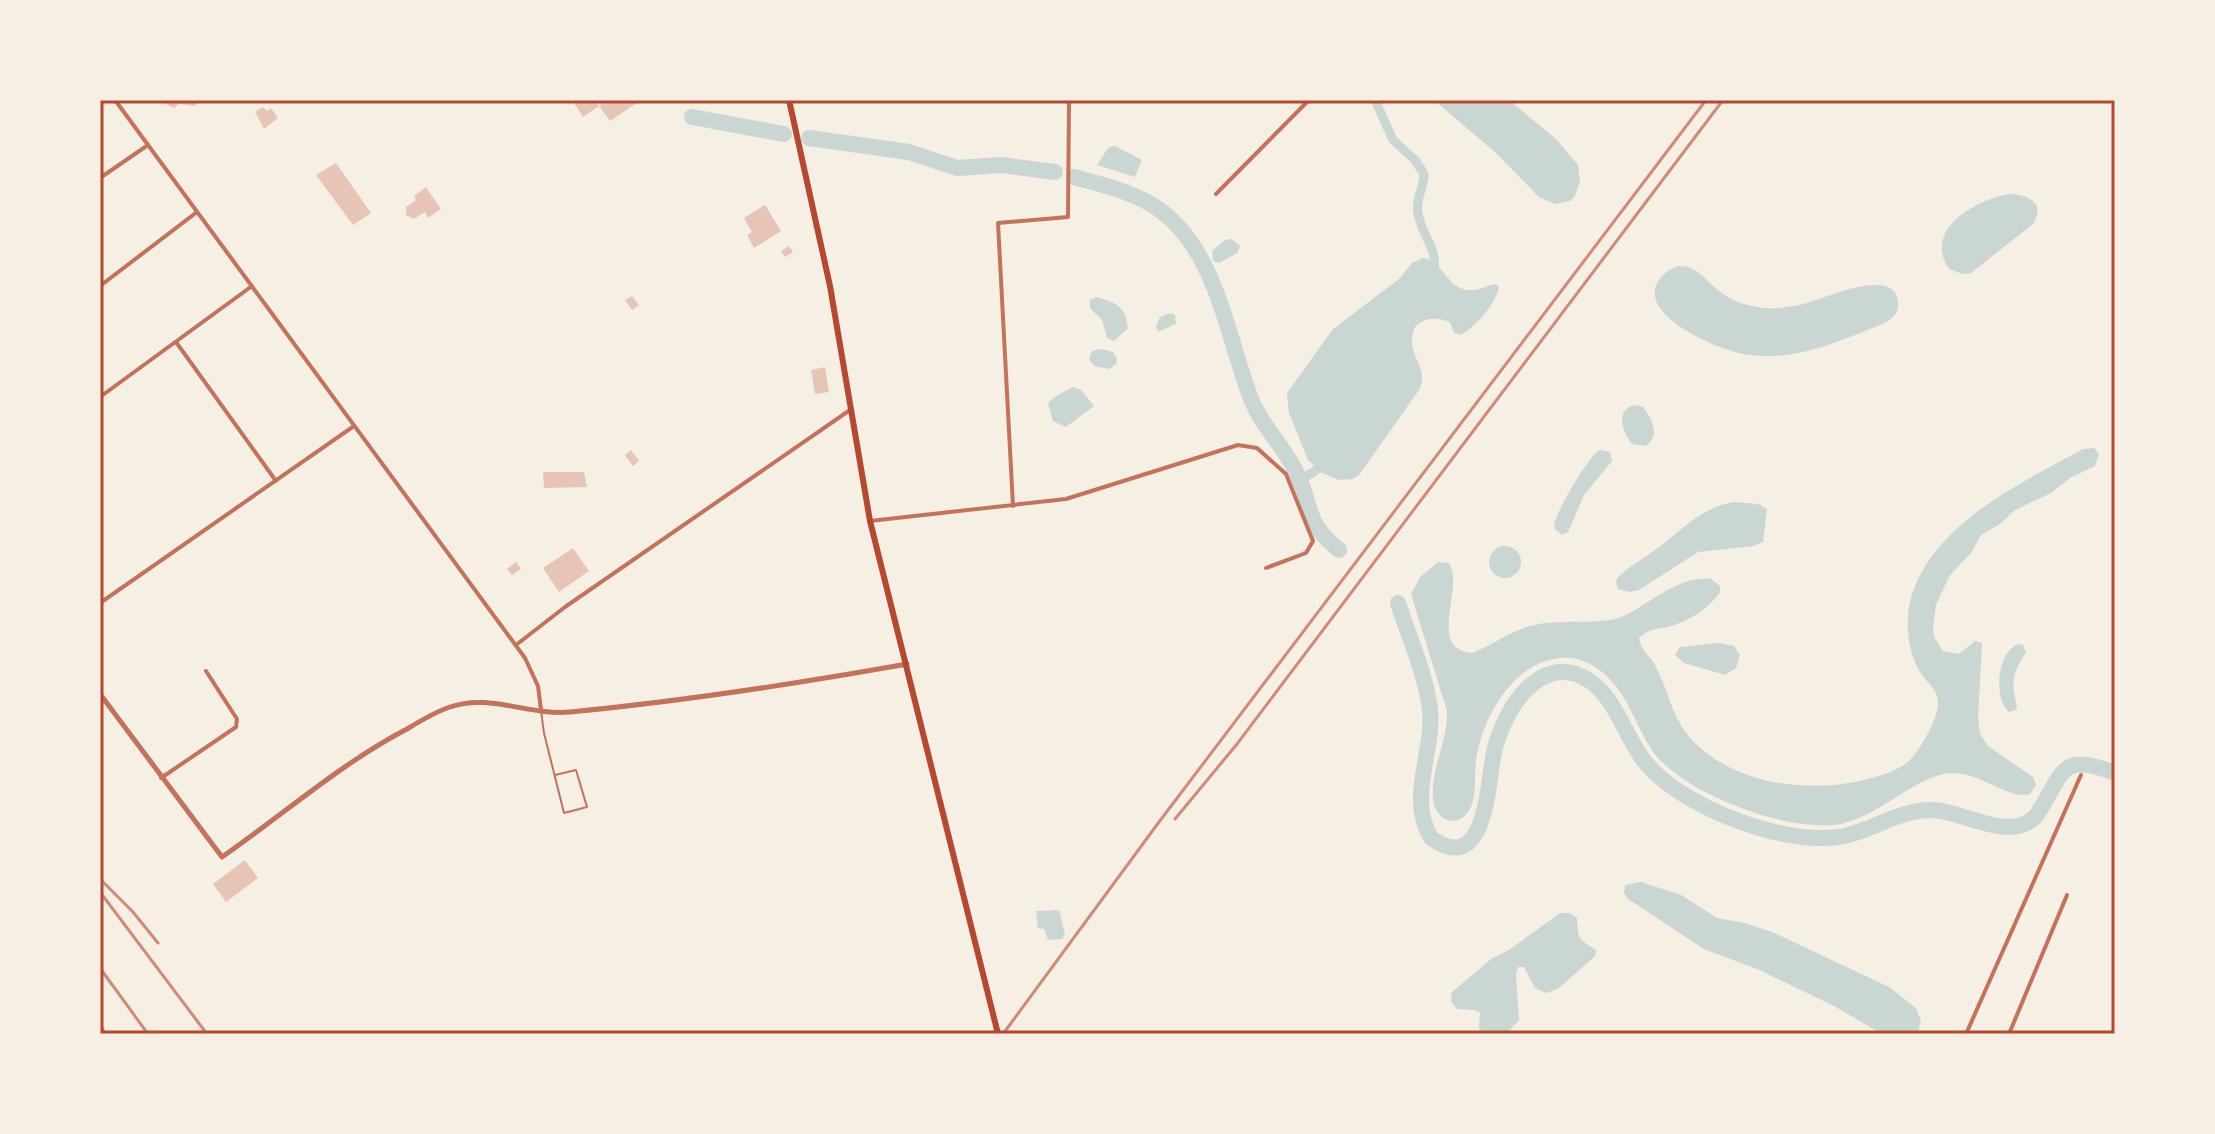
<svg xmlns="http://www.w3.org/2000/svg" width="2215" height="1134" font-family="'IBM Plex Sans',sans-serif">
<style>
.water{fill:#c9d6d2}
.lines{fill:none;stroke-linecap:round;stroke-linejoin:round}
.canal{stroke:#c9d6d2;stroke-width:9}
.river{stroke:#c9d6d2;stroke-width:16}
.building{fill:#e6c5b7}
.service{stroke:#c5725c;stroke-width:2}
.minor{stroke:#c5725c;stroke-width:4}
.tertiary{stroke:#c5725c;stroke-width:5}
.secondary{stroke:#b5482f;stroke-width:6}
.rail{stroke:#cf8b77;stroke-width:3}
.neatline{fill:none;stroke:#b5482f;stroke-width:3}
</style>
<rect width="100%" height="100%" fill="#f6efe4"/>
<path class="water" d="M1434,100H1509L1556,139L1578,165L1580,181L1575,196L1570,201L1555,204L1539,197L1496,153Z
M1115,146L1142,160L1135,177L1097,165L1108,148Z
M2010,194C2029,195 2046,203 2033,224L1971,273L1963,274L1949,269C1922,229 1977,199 2010,194Z
M1232,239L1240,246L1237,253L1219,263L1213,261L1212,251L1225,240Z
M1423,258C1444,261 1447,290 1470,290C1479,291 1487,285 1496,284L1499,287C1495,305 1477,325 1461,335L1454,333L1450,322C1437,317 1425,317 1415,327C1403,354 1431,367 1419,390L1359,475L1353,479L1339,480L1322,473L1308,460L1289,413L1287,393L1333,329L1399,279L1412,263Z
M1679,266C1698,266 1705,280 1719,291C1728,298 1740,304 1752,306C1767,310 1785,308 1800,305C1820,301 1895,264 1898,302C1899,312 1894,317 1887,322C1842,340 1799,361 1750,355C1723,353 1634,315 1659,280C1665,272 1670,269 1679,266Z
M1097,297C1118,304 1125,306 1128,328L1114,341L1107,338L1102,320L1090,308V300Z
M1170,313L1175,315L1176,324L1158,332L1156,327L1160,317Z
M1102,349L1113,352L1117,359L1116,364L1109,369L1094,366L1089,359L1092,351Z
M1073,387L1081,390L1094,406L1066,427L1053,421L1048,404L1054,397Z
M1634,405L1643,407C1652,420 1661,434 1646,446L1632,444C1622,431 1615,411 1634,405Z
M2094,448L2099,454L2095,466L2070,478L2051,493L2015,510L2000,524L1981,535L1971,553L1950,575L1936,605L1933,628L1934,637L1943,651L1959,654L1975,641L1982,643L1978,719L1980,734L1988,746L2033,777L2036,785L2030,794C2006,801 1977,767 1944,774C1910,781 1880,815 1841,824C1791,834 1685,794 1654,753C1635,726 1629,694 1602,672C1586,658 1566,654 1546,661C1507,673 1481,723 1476,761C1474,776 1477,795 1470,809C1459,829 1436,822 1433,800C1430,770 1448,741 1447,711L1411,594L1420,577L1438,562L1449,563C1465,588 1426,649 1472,653C1493,645 1511,630 1534,625C1560,619 1601,625 1621,617C1650,605 1676,575 1711,579L1720,586V592C1709,609 1687,622 1668,627C1657,629 1648,629 1639,638C1641,652 1652,657 1657,669C1670,695 1673,722 1695,743C1740,787 1815,794 1872,778C1886,774 1899,770 1910,760C1921,749 1943,711 1937,696C1934,687 1925,680 1920,672C1906,649 1904,614 1914,589C1941,519 2022,483 2083,449Z
M1599,450L1610,452L1612,461L1584,495L1568,532L1562,535L1555,529L1554,525C1557,510 1587,459 1599,450Z
M1734,502L1758,504L1767,509L1763,542L1753,546L1698,552L1639,590L1630,592L1618,589L1616,581L1619,576C1630,566 1643,559 1655,550C1682,531 1699,508 1734,502Z
M1489 562a16 16 0 1 1 32 0a16 16 0 1 1-32 0Z
M1719,643L1734,646L1740,655L1736,668L1725,675L1684,663L1675,655L1680,647Z
M2019,644L2023,645L2026,652C2012,675 2011,680 2017,707L2016,710L2009,712C1993,699 1997,650 2019,644Z
M1641,882L1681,895L1717,918L1744,923L1772,932L1889,987L1916,1008L1921,1021L1918,1033L1882,1034L1834,1006L1757,969L1704,949L1628,899L1624,893L1625,885Z
M1059,910L1065,934L1062,939L1048,940L1044,929L1038,928L1036,911Z
M1560,913H1570L1577,918C1578,939 1577,938 1596,950L1595,956L1558,989L1546,993L1535,988L1524,967H1518L1516,974L1519,1020L1506,1034H1483L1479,1028L1480,1013L1474,1010L1457,1009L1451,1001L1452,992L1491,959L1509,950Z"/>
<g class="lines">
<path class="canal" d="M1375,100L1393,140L1415,160L1424,174C1424,188 1415,199 1418,213C1421,236 1440,249 1433,275
M1301,480L1325,464"/>
<path class="river" d="M692,117L784,134
M809,138L909,152L957,168L1001,165L1055,172
M1074,177C1099,184 1126,190 1149,203C1215,240 1226,334 1251,399C1262,427 1284,446 1296,472C1314,507 1303,521 1339,550
M1398,603C1409,638 1426,674 1430,710C1434,753 1407,798 1431,838C1489,879 1487,777 1495,748C1502,722 1517,692 1541,678C1552,672 1564,670 1576,674C1613,687 1621,729 1642,758C1676,806 1787,848 1844,836C1874,830 1898,810 1931,810C1962,810 2009,843 2035,817C2064,777 2056,750 2115,773"/>
</g>
<path class="building" d="M158,100H197L195,106L179,104L174,108Z
M572,100H595L599,106L607,100H641L610,121L599,106L583,117Z
M263,107L267,111L271,108L278,118L264,129L255,112Z
M336,163L371,213L353,225L316,175Z
M426,187L441,209L428,218L425,212L414,219L406,215V207L416,200L414,196Z
M765,205L781,231L754,248L747,235L752,232L744,218Z
M789,246L793,252L785,257L781,251Z
M632,296L639,305L632,310L625,300Z
M825,367L829,392L815,394L811,370Z
M631,450L639,461L633,466L625,455Z
M543,472H584L587,487L544,488Z
M573,548L589,571L559,592L543,568Z
M516,562L521,569L512,575L507,569Z
M245,860L258,878L226,902L213,884Z"/>
<g class="lines">
<path class="service" d="M541,711L544,733L564,813L587,807L576,770L555,775"/>
<path class="minor" d="M115,100L525,658L538,686L541,710
M100,178L148,145
M1216,194L1309,100
M100,286L197,212
M176,342L276,481
M100,397L252,286
M1013,506L998,223L1068,217L1069,100
M870,521L1066,499L1238,445L1257,448L1286,474L1313,541L1306,553L1266,568
M100,603L354,426
M516,645L565,607L850,410
M161,778L236,727L237,719L206,671
M1966,1034L2081,775
M2009,1034L2067,895"/>
<path class="tertiary" d="M100,694L222,857C284,814 340,764 407,729C420,721 435,712 450,707C490,693 529,716 570,712C683,701 795,684 907,664"/>
<path class="secondary" d="M789,100L830,286L870,521L998,1034"/>
<path class="rail" d="M1175,819L1237,744L1723,100
M100,879L133,912L158,943
M100,892L207,1034
M100,968L148,1034
M100,1024L105,1034
M1003,1034L1159,822L1706,100"/>
</g>
<rect width="2215" height="1134" fill="none" stroke="#f6efe4" stroke-width="204"/>
<rect x="102" y="102" width="2011" height="930" class="neatline"/>
</svg>
